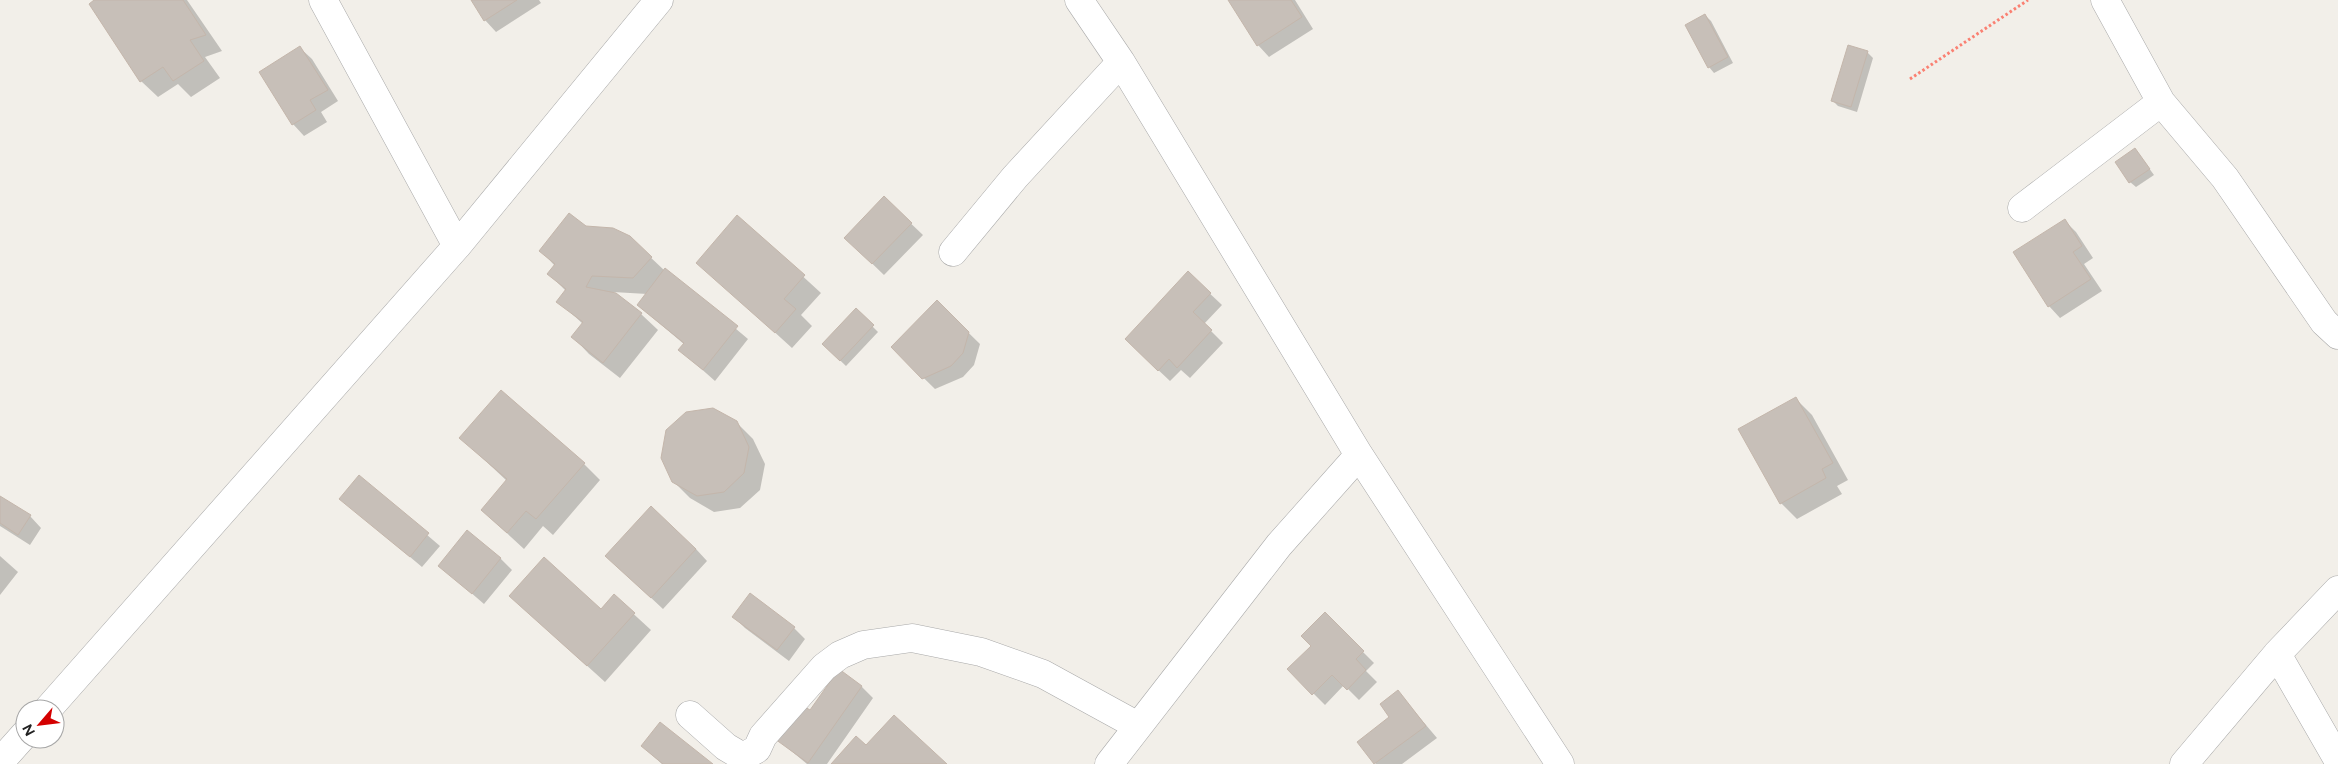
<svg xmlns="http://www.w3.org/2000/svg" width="2338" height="764" font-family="Figtree,sans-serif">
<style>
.shadow{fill:#0003}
.building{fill:#c7bfb8;stroke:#c4b6ab}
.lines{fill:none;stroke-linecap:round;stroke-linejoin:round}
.minor-casing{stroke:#a9a9a9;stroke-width:29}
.path{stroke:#fa8072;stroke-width:3;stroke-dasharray:2.5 2.5;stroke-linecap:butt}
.minor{stroke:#fff;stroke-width:28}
</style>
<rect width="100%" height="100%" fill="#f2efe9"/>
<path class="shadow" d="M97,0H187L222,51L205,57L220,78L191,97L178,84L158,97L141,81Z
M472,0H539L541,3L496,32L485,20Z
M1230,0H1295L1313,29L1269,57L1258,45Z
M1705,15L1711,21L1733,63L1714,73L1709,67Z
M300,48L312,59L338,101L321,112L327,122L304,136L293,124Z
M1867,52L1873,58L1857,112L1838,106L1833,101Z
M2135,149L2154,175L2136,187L2130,182Z
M884,198L923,235L884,275L857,249Z
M738,217L821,293L801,315L812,326L792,348L698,263Z
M2065,221L2076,232L2093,258L2084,264L2102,291L2060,318L2049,306Z
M586,227L629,237L665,271L666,270L748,339L715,381L680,350L685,345L638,305L647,294L613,292L641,314L658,330L620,378L589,354L573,337L583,324L558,301L566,291L549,274L555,266L541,251Z
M1188,273L1222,305L1204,324L1223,343L1190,378L1181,370L1170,381L1138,351Z
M937,302L980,344L974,365L963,377L935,389L892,347Z
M856,310L878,332L846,366L823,344Z
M1795,398L1812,415L1848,480L1837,486L1842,494L1797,519L1781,503Z
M736,422L753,439L765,464L760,490L740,508L714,512L690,498L674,482Z
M461,438L584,464L600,480L553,535L543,526L524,549L482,510L507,481Z
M359,477L440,546L422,567L341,499Z
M0,497L30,516L41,528L30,545L0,526Z
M696,549L707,561L663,609L618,567Z
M0,556L18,572L0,595Z
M500,558L512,570L484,604L440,566Z
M510,596L601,610L614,596L651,630L605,682Z
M1325,614L1374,663L1366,671L1377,682L1359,700L1344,685L1325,705L1289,669L1313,646Z
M734,617L794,628L805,639L789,661L745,628Z
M839,671L862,687L873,698L827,764H807L777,739L810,712Z
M1398,692L1437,738L1402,764H1376L1359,742L1391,717Z
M642,746L711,764H662Z"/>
<path class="building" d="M94,0H183L206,35L190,40L204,61L173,81L163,67L140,82L89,4Z
M471,0H517L484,21Z
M1228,0H1291L1302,17L1257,46Z
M1705,14L1728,57L1708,68L1685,25Z
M1848,45L1868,51L1851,107L1831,101Z
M300,46L328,90L310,100L316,110L292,125L259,72Z
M2135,148L2150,169L2129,183L2115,162Z
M884,196L912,223L872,264L844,238Z
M569,213L586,226L613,228L630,236L652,257L633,278L592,276L586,287L616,293L642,313L603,363L571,337L583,322L556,302L566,289L547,274L555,264L539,251Z
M737,215L805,275L784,299L796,309L775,333L696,263Z
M2065,219L2082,246L2073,252L2091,279L2048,307L2013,252Z
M665,268L738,326L703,370L678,350L684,343L637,305Z
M1188,271L1211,293L1193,312L1212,330L1177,368L1169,359L1158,371L1125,339Z
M937,300L969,332L963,353L951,366L922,379L891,347Z
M856,308L874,325L840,361L822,344Z
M501,390L585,463L536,519L526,511L507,533L481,510L507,479L459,438Z
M1796,397L1833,463L1822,469L1826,478L1780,504L1738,429Z
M713,408L737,421L749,447L744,473L724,492L697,496L672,482L661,458L666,430L686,412Z
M359,475L429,533L410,557L339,499Z
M0,496L31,515L18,535L0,523Z
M651,506L696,549L651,598L605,556Z
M467,530L501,558L472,594L438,566Z
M544,557L601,609L614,594L635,613L587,666L509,596Z
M750,593L795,627L777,650L732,617Z
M1325,612L1364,651L1356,659L1366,670L1347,690L1332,675L1312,695L1287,669L1311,646L1301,636Z
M839,669L862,686L808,763L775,739L800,704L810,710Z
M1398,690L1426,726L1374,764L1357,742L1389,717L1380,704Z
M894,715L947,764H831L856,736L866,745Z
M660,722L713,764H663L641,746Z"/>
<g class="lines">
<g class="minor-casing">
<path id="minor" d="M323,0L457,246
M1079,0L1121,62L1359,455L1560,764
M2105,0L2161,102L2225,178L2324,322L2338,335
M2022,208L2161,102
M953,252L1015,177L1121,62
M2277,654L2338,760
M48,709L457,246L659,0
M690,715L726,747L743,757L757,749L763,736L824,667L840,655L863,645L912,638L981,652L1043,674L1138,726
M0,762L25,734
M1109,764L1279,545L1359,455
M2184,764L2277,654L2338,590"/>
</g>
<path class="path" d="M1910,79L2028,0"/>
<use href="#minor" class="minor"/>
</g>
<g transform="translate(40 724) rotate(242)"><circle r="24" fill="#ffffff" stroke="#a7a7a7"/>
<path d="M0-4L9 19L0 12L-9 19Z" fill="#d40000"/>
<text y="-8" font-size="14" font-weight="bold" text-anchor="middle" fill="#222222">N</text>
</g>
</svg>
